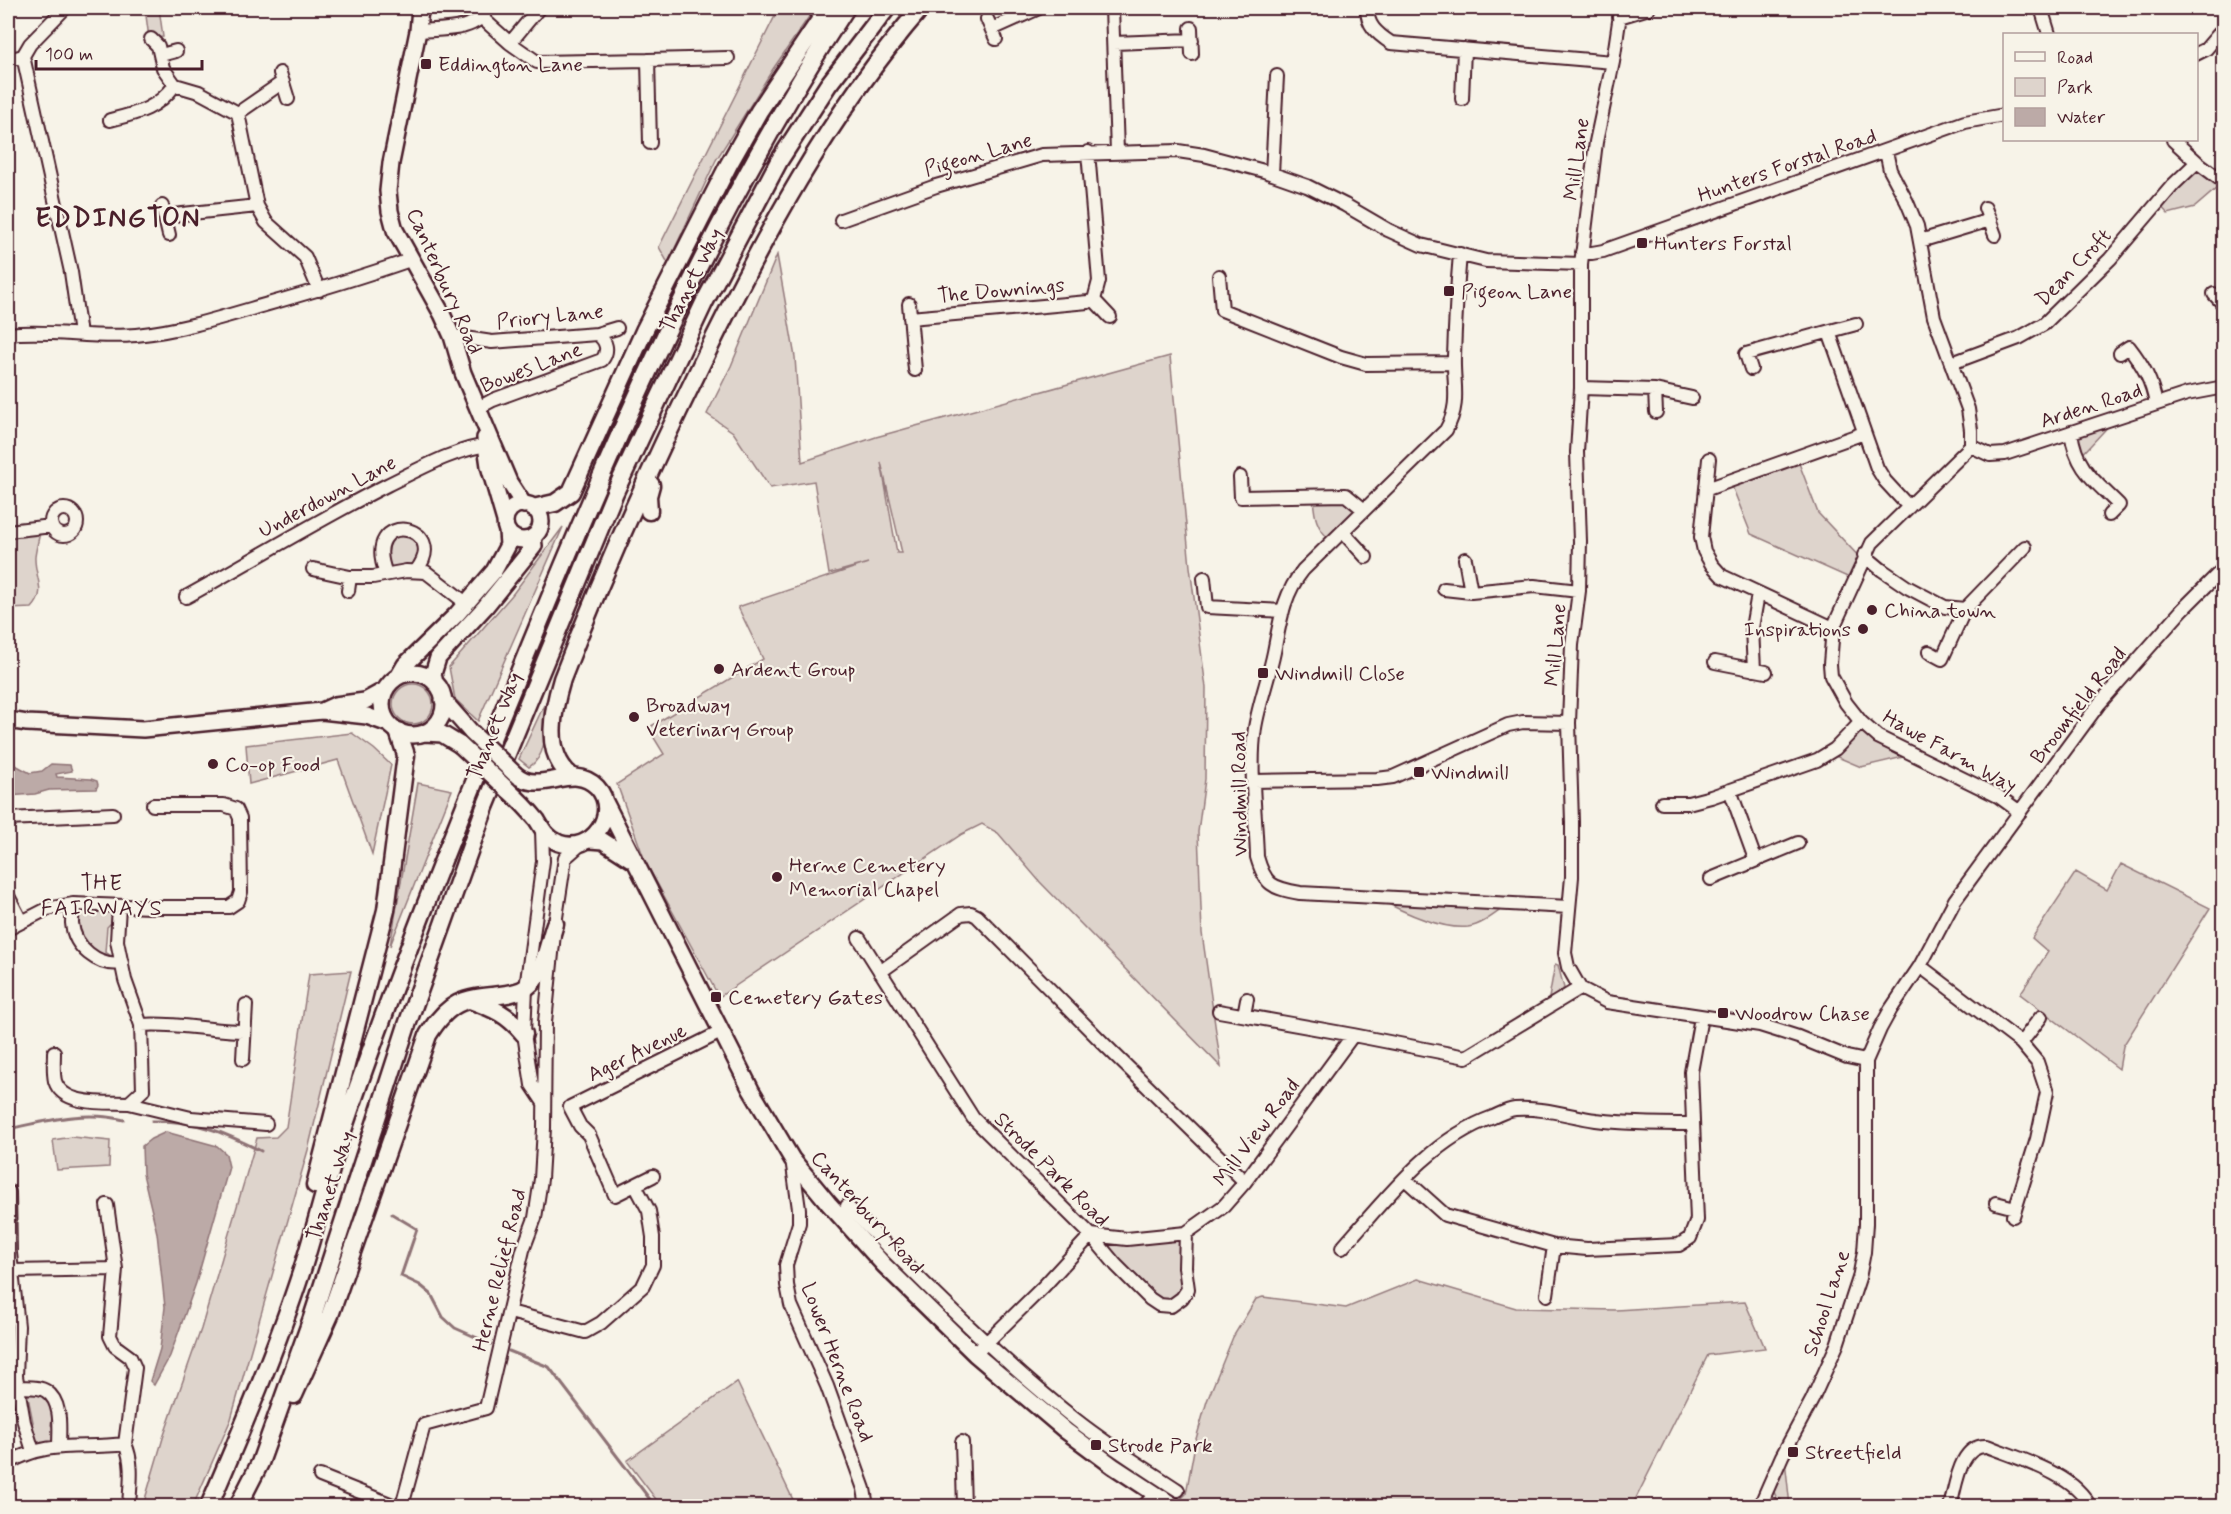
<svg xmlns="http://www.w3.org/2000/svg" width="2231" height="1514" font-family="Mynerve,sans-serif">
<style>
.green{fill:#ded4cc;stroke:#947a7c;stroke-width:1.5;fill-rule:evenodd}
.water{fill:#bcaaa7;stroke:#8e7275;stroke-width:1.5}
.lines{fill:none;stroke-linecap:round;stroke-linejoin:round}
.stream{stroke:#8e7275;stroke-width:3}
.minor-casing{stroke:#4a1f2b;stroke-width:16}
.major-casing{stroke:#4a1f2b;stroke-width:20}
.highway-casing{stroke:#4a1f2b;stroke-width:21}
.minor{stroke:#f7f3e8;stroke-width:12}
.major{stroke:#f7f3e8;stroke-width:15}
.highway{stroke:#f7f3e8;stroke-width:16}
.major-bridge-casing{stroke:#4a1f2b;stroke-width:20;stroke-linecap:butt}
.major-bridge{stroke:#f7f3e8;stroke-width:15}
.poi-dot{fill:#4a1f2b;stroke:#f7f3e8;stroke-width:2}
.labels{text-anchor:middle;stroke-width:4.5;stroke-linejoin:round;paint-order:stroke}
.poi-label{font-size:21px;fill:#4a1f2b;stroke:#f7f3e8;text-anchor:start}
.street-label{font-size:21px;fill:#4a1f2b;stroke:#f7f3e8}
.neighbourhood-label{font-size:22px;letter-spacing:1.5px;fill:#4a1f2b;stroke:#f7f3e8}
.district-label{font-size:27px;font-weight:bold;letter-spacing:1.5px;fill:#4a1f2b;stroke:#f7f3e8}
</style>
<rect width="100%" height="100%" fill="#f7f3e8"/>
<filter id="ink" filterUnits="userSpaceOnUse"><feTurbulence type="fractalNoise" baseFrequency=".0167" numOctaves="2"/><feDisplacementMap in="SourceGraphic" scale="12" xChannelSelector="R" yChannelSelector="G"/><feConvolveMatrix kernelMatrix="1 2 1 2 8 2 1 2 1" color-interpolation-filters="sRGB"/></filter>
<g filter="url(#ink)">
<path class="green" d="M145,8H159L163,37L149,38Z
M779,8H815L773,69L716,160L668,263L659,247Z
M2196,171L2204,172L2223,186L2216,189L2195,207L2168,214L2158,203Z
M777,255L795,357L802,462L876,437L1170,356L1190,567L1206,688L1205,779L1198,832L1202,933L1221,1067L1040,882L998,833L982,824L962,834L719,997L645,861L617,784L664,754L648,728L763,659L738,607L868,563L829,574L814,481L770,488L733,432L707,414L731,366ZM881,462L902,553H897Z
M2115,419L2078,459L2071,432Z
M1797,458L1818,513L1862,560L1854,580L1751,534L1730,481Z
M1346,495L1363,509L1332,542C1316,528 1314,516 1313,496Z
M563,527L478,721L455,699L449,667L512,595Z
M41,528C39,538 36,548 35,557C34,577 48,591 32,608L8,609V531Z
M394,531L421,537L419,566L386,574L385,538Z
M393 704a20 20 0 1 1 40 0a20 20 0 1 1-40 0Z
M544,705C544,726 550,754 529,767L519,759Z
M1861,722L1912,755L1861,767L1828,753Z
M352,733L374,749L391,765L372,854L338,760L249,784L246,745Z
M418,783L452,790L390,946Z
M2121,864L2210,908L2123,1046L2119,1069L2020,994L2048,952L2032,938L2076,872L2107,890Z
M1375,897L1509,904C1497,912 1483,925 1468,927C1440,930 1399,910 1375,897Z
M73,904L119,906L118,922L111,923L107,927L105,952L122,963L82,947Z
M1555,964L1558,965L1564,988L1558,995L1549,998Z
M351,971L308,1150L231,1419L193,1506H143L163,1438L201,1329L257,1138L276,1137L286,1127L309,974Z
M72,1137L110,1141L109,1167L57,1170L53,1140Z
M1186,1233L1182,1298L1159,1305L1091,1235Z
M1418,1279L1516,1308L1616,1310L1745,1302L1765,1348L1708,1355L1632,1506H1174L1186,1494L1196,1439L1207,1401L1233,1337L1256,1299L1263,1297L1346,1308Z
M737,1382L796,1506H661L627,1461Z
M33,1391L49,1399L53,1410L51,1425L54,1428V1442L45,1444L36,1440L31,1427L33,1422L27,1392Z
M1785,1460L1790,1506H1774L1778,1501L1773,1490L1768,1486Z"/>
<path class="water" d="M8,761L30,773L42,771L51,764L70,765L72,771L56,774L57,777L91,779L97,781L98,785L96,789L49,790L35,794L8,796Z
M166,1132L217,1146L226,1154L229,1167L196,1283L170,1356L154,1385L150,1381L160,1349L165,1307L157,1233L143,1174L142,1146L151,1139Z"/>
<g class="lines">
<path class="stream" d="M152,1121C196,1120 223,1132 261,1151
M8,1129C46,1121 85,1110 124,1120
M392,1214L417,1229L401,1276L420,1285L431,1294L443,1317L455,1328L491,1344
M509,1351L549,1367L655,1506"/>
<g class="minor-casing">
<path id="minor" d="M1112,8L1117,152
M1367,8C1367,25 1376,33 1391,43L1613,62
M1621,8L1613,62L1596,142L1581,264V388L1577,452L1580,541L1579,591L1572,645L1569,723L1572,822V877L1565,953L1568,967L1580,988L1607,1002L1760,1025L1798,1037L1847,1057L1866,1061
M2041,8L2049,34
M1619,17L1649,8
M482,18L510,43L539,8
M987,19L996,39
M1191,28L1192,54
M992,29L1039,8
M418,31C441,29 477,32 488,8
M151,39L158,46L163,68L175,85L199,92L238,113L257,206L266,222L305,257L319,290
M510,43L537,62L648,60L650,143
M1114,43L1192,40
M2196,54L2206,49L2224,28
M161,55L176,51
M23,56L71,272L80,334
M8,60L23,56L30,44L65,8
M648,60L728,58
M280,73L288,99
M1462,99L1464,49
M238,113L283,82
M110,120C138,113 157,109 175,85
M2173,140L2197,162L2224,182
M1886,151L1890,170L1907,202L1917,226L1934,317L1968,409L1971,430V446L1872,543L1833,628L1830,664L1831,676L1846,703L1861,722L1878,737L1998,796L2020,812
M1272,174L1277,76
M162,206L169,235
M1985,208L1995,235
M164,216L257,206
M841,220L936,186L1042,155L1178,151L1204,155L1264,171L1307,186L1345,205L1388,230L1421,245L1486,261L1581,264
M1920,241L1990,220
M1582,252L1592,253L1603,251L1965,122L2004,115
M1460,254C1457,288 1455,323 1454,357C1453,384 1461,404 1446,430L1303,570C1283,595 1280,622 1274,652C1269,677 1259,703 1255,728C1249,767 1256,817 1257,857C1265,885 1272,888 1300,893L1569,907
M1219,276L1222,310L1341,357L1366,364L1454,363
M2214,294L2224,305
M1094,300L1110,317
M909,304L915,370
M910,318L1088,302L1094,300L1099,281L1088,152
M1829,332L1877,468L1885,481L1909,507
M8,334C50,329 93,339 136,335C178,331 220,318 261,306C311,292 361,277 410,260
M452,336L492,342L597,334L617,328
M2120,353L2129,347C2143,365 2152,381 2156,404
M1952,363L2019,338L2044,324L2110,259L2173,185L2197,162
M1751,369L1746,354L1856,324
M1581,388L1655,390L1692,398
M1655,390L1656,412
M478,408L493,400L602,360C609,351 607,341 597,334
M2071,432C2076,469 2094,480 2119,505L2109,515
M1971,446L1990,455L2005,454L2187,394L2224,387
M1709,459L1701,537L1704,551L1712,565L1722,576L1833,628
M1240,477L1241,497L1346,495L1363,509
M1707,489L1864,433
M51 522a13 13 0 1 1 26 0a13 13 0 1 1-26 0Z
M8,531L52,526
M1343,532L1366,557
M1864,555L1882,570L1907,587L1945,607L1965,609L2025,547
M1465,559L1471,592
M313,569L350,577H373L406,571L426,572L466,603
M386,574C360,507 453,524 416,571
M1204,578L1207,607L1283,611
M1444,589L1471,592L1534,586L1579,591
M348,591L350,577
M186,597C253,560 318,520 387,485C422,468 454,449 493,444
M1929,652L1942,659L1965,609
M1715,662L1766,672
M1754,670L1752,628L1758,594
M1254,781L1377,779L1393,777L1508,725L1523,722L1569,723
M1730,790L1755,859
M1662,803H1688L1711,797L1817,760L1835,749L1861,722
M8,819L113,814
M542,830L543,861L526,988L524,1034L532,1085L544,1103
M1711,879L1798,843
M8,896L21,921
M73,904C73,910 72,916 72,923C74,947 98,967 122,963
M8,929L47,909L73,904L151,907H229L238,901L241,892L240,818L236,809L224,805H153
M859,938L973,1118L1091,1235L1116,1265L1150,1299L1159,1305L1171,1306L1182,1298L1188,1289L1185,1267L1186,1233
M1920,966L2021,1043L2037,1062L2047,1092L2037,1139L2013,1216
M880,972L961,914L971,913L977,916L1106,1046L1245,1182
M1219,1011L1353,1035
M1244,1015L1247,999
M141,1025C175,1022 209,1031 244,1031
M2021,1043L2041,1017
M54,1052C54,1061 53,1072 55,1081C63,1107 108,1102 129,1103L143,1090L141,1025L125,980L117,941L119,906
M243,1059L246,1005
M129,1103L191,1118L266,1124
M792,1159L799,1209V1223L786,1265L787,1285L791,1305L827,1386L864,1489L867,1506
M653,1176L615,1195L589,1135L580,1126L570,1107L721,1032
M1405,1179L1445,1215L1554,1246L1587,1249L1679,1245L1690,1238L1697,1220L1691,1072L1701,1017
M9,1192L10,1253L18,1326L16,1376L24,1422L33,1451
M1996,1203L2015,1208
M107,1205L116,1269L110,1336L115,1346L130,1357L135,1368L125,1444C134,1463 130,1486 129,1506
M847,1206C921,1280 994,1355 1076,1420C1109,1446 1143,1467 1178,1490
M1342,1248C1386,1199 1429,1140 1493,1117C1500,1114 1507,1110 1515,1109C1543,1107 1569,1116 1596,1120C1628,1124 1661,1124 1693,1124
M13,1271L116,1269
M1547,1295L1554,1246
M510,1312L585,1332L601,1323L643,1286L653,1265V1237L649,1211L635,1185
M975,1354L1044,1286L1091,1235L1127,1239L1186,1233L1224,1206L1245,1182L1353,1035L1466,1057L1580,988
M18,1387C26,1388 39,1386 46,1391C63,1402 59,1430 59,1446
M962,1442L964,1506
M8,1463C51,1439 79,1450 125,1444
M320,1476L395,1506
M1763,1501L1777,1506
M402,1506L424,1425L486,1408L523,1250L535,1218L541,1179L544,1128L545,1022L555,924L565,858L581,844
M1144,1506L1156,1494
M1760,1506L1782,1456L1812,1400L1837,1345L1859,1278L1864,1252L1866,1224V1061L1880,1029L1891,1009L1920,966L1955,900L2099,704L2183,609L2224,568
M1950,1506C1956,1487 1959,1444 1987,1446C2017,1458 2077,1475 2089,1506"/>
</g>
<g class="major-casing">
<path id="major" d="M420,8L418,31L391,163L388,191L390,211L395,230L442,314L452,336L463,373L509,482L524,505
M485,438L489,466L505,521
M505 522a18 18 0 1 1 36 0a18 18 0 1 1-36 0Z
M382 704a31 31 0 1 1 62 0a31 31 0 1 1-62 0Z
M398,677L405,665L457,614L494,571L508,545L507,531
M435,683L433,674L438,658L485,607L534,546L533,537
M443,700L472,733
M324,710L335,705L365,701L385,690
M8,720L27,723L143,729L322,711L367,716L389,724
M424,733L442,734L460,745
M508,790C518,799 528,809 537,820C543,830 547,838 559,843C591,855 621,813 597,787C572,761 541,797 515,774
M605,802L751,1090L792,1159L829,1204L884,1265L975,1354L1066,1431L1113,1466L1174,1506
M590,840L603,841L634,861"/>
</g>
<g class="highway-casing">
<path id="highway" d="M533,508L555,503L571,492L644,331L729,164L759,111L828,8
M649,511L648,496L651,485
M570,775C543,752 553,709 562,679C603,573 650,469 700,367C761,241 829,114 921,8
M470,1000C495,1009 507,1014 524,1034
M315,1185L386,910L406,755L398,731
M294,1395L330,1315L428,1035C449,1001 462,999 500,995C509,994 520,992 527,987C544,974 548,944 555,924
M209,1506C242,1429 276,1350 302,1270C316,1226 327,1180 341,1136C354,1097 368,1058 382,1020C430,889 483,760 536,631C624,417 719,202 846,8
M238,1506L260,1463L312,1318L407,1025L485,807L615,492L704,303L779,161L828,85L887,8"/>
</g>
<use href="#minor" class="minor"/>
<use href="#major" class="major"/>
<use href="#highway" class="highway"/>
<g class="major-bridge-casing">
<path id="major-bridge" d="M472,733L515,774
M460,745L508,790"/>
</g>
<use href="#major-bridge" class="major-bridge"/>
</g>
</g>
<g class="poi-dot">
<rect x="420" y="58" width="12" height="12" rx="3"/>
<rect x="1636" y="237" width="12" height="12" rx="3"/>
<rect x="1443" y="285" width="12" height="12" rx="3"/>
<circle cx="1872" cy="610" r="6"/>
<circle cx="1863" cy="629" r="6"/>
<circle cx="719" cy="669" r="6"/>
<rect x="1257" y="667" width="12" height="12" rx="3"/>
<circle cx="634" cy="717" r="6"/>
<circle cx="213" cy="764" r="6"/>
<rect x="1413" y="766" width="12" height="12" rx="3"/>
<circle cx="777" cy="877" r="6"/>
<rect x="710" y="991" width="12" height="12" rx="3"/>
<rect x="1717" y="1007" width="12" height="12" rx="3"/>
<rect x="1090" y="1439" width="12" height="12" rx="3"/>
<rect x="1787" y="1446" width="12" height="12" rx="3"/>
</g>
<g class="labels">
<g class="poi-label">
<text x="438" y="71">Eddington Lane</text>
<text x="1654" y="250">Hunters Forstal</text>
<text x="1461" y="298">Pigeon Lane</text>
<text x="1884" y="617">China town</text>
<text x="1851" y="636" text-anchor="end">Inspirations</text>
<text x="731" y="676">Ardent Group</text>
<text x="1275" y="680">Windmill Close</text>
<text x="646" y="712">Broadway<tspan x="646" dy="24">Veterinary Group</tspan></text>
<text x="225" y="771">Co-op Food</text>
<text x="1431" y="779">Windmill</text>
<text x="789" y="872">Herne Cemetery<tspan x="789" dy="24">Memorial Chapel</tspan></text>
<text x="728" y="1004">Cemetery Gates</text>
<text x="1735" y="1020">Woodrow Chase</text>
<text x="1108" y="1452">Strode Park</text>
<text x="1805" y="1459">Streetfield</text>
</g>
<g class="street-label">
<text transform="translate(978 154) rotate(-16)" y="7">Pigeon Lane</text>
<text transform="translate(1576 159) rotate(-82)" y="7">Mill Lane</text>
<text transform="translate(1787 165) rotate(-19)" y="7">Hunters Forstal Road</text>
<text transform="translate(2073 267) rotate(-46)" y="7">Dean Croft</text>
<text transform="translate(691 280) rotate(-63)" y="7">Thanet Way</text>
<text transform="translate(445 281) rotate(66)" y="7">Canterbury Road</text>
<text transform="translate(1001 290) rotate(-5)" y="7">The Downings</text>
<text transform="translate(550 316) rotate(-6)" y="7">Priory Lane</text>
<text transform="translate(531 367) rotate(-21)" y="7">Bowes Lane</text>
<text transform="translate(2091 405) rotate(-18)" y="7">Arden Road</text>
<text transform="translate(327 496) rotate(-28)" y="7">Underdown Lane</text>
<text transform="translate(1555 645) rotate(-85)" y="7">Mill Lane</text>
<text transform="translate(2078 705) rotate(-52)" y="7">Broomfield Road</text>
<text transform="translate(494 726) rotate(-68)" y="7">Thanet Way</text>
<text transform="translate(1950 751) rotate(29)" y="7">Hawe Farm Way</text>
<text transform="translate(1239 794) rotate(-91)" y="7">Windmill Road</text>
<text transform="translate(637 1052) rotate(-26)" y="7">Ager Avenue</text>
<text transform="translate(1256 1132) rotate(-53)" y="7">Mill View Road</text>
<text transform="translate(1052 1169) rotate(45)" y="7">Strode Park Road</text>
<text transform="translate(330 1186) rotate(-72)" y="7">Thanet Way</text>
<text transform="translate(868 1212) rotate(48)" y="7">Canterbury Road</text>
<text transform="translate(499 1270) rotate(-76)" y="7">Herne Relief Road</text>
<text transform="translate(1826 1303) rotate(-72)" y="7">School Lane</text>
<text transform="translate(838 1362) rotate(69)" y="7">Lower Herne Road</text>
</g>
<g class="neighbourhood-label">
<text x="102" y="890">THE<tspan x="102" dy="25">FAIRWAYS</tspan></text>
</g>
<g class="district-label">
<text x="118" y="226">EDDINGTON</text>
</g>
</g>
<rect width="2231" height="1514" fill="none" stroke="#f7f3e8" stroke-width="30"/>
<rect x="15" y="15" width="2201" height="1484" fill="none" stroke="#4a1f2b" stroke-width="2" filter="url(#ink)"/>
<rect x="2003" y="33" width="195" height="108" fill="#f7f3e8" stroke="#b29e9c" stroke-width="1.5"/>
<rect x="2015" y="52" width="30" height="9" fill="#f7f3e8" stroke="#b29e9c" stroke-width="1.5"/>
<text x="2057" y="63" font-size="18" fill="#4a1f2b">Road</text>
<rect x="2015" y="78" width="30" height="18" fill="#ded4cc" stroke="#b29e9c" stroke-width="1.5"/>
<text x="2057" y="93" font-size="18" fill="#4a1f2b">Park</text>
<rect x="2015" y="108" width="30" height="18" fill="#bcaaa7" stroke="#b29e9c" stroke-width="1.5"/>
<text x="2057" y="123" font-size="18" fill="#4a1f2b">Water</text>
<path d="M36 60v9h166v-9" fill="none" stroke="#4a1f2b" stroke-width="3"/>
<text x="45" y="60" font-size="18" fill="#4a1f2b" stroke="#f7f3e8" stroke-width="4.5" paint-order="stroke">100 m</text>
</svg>
